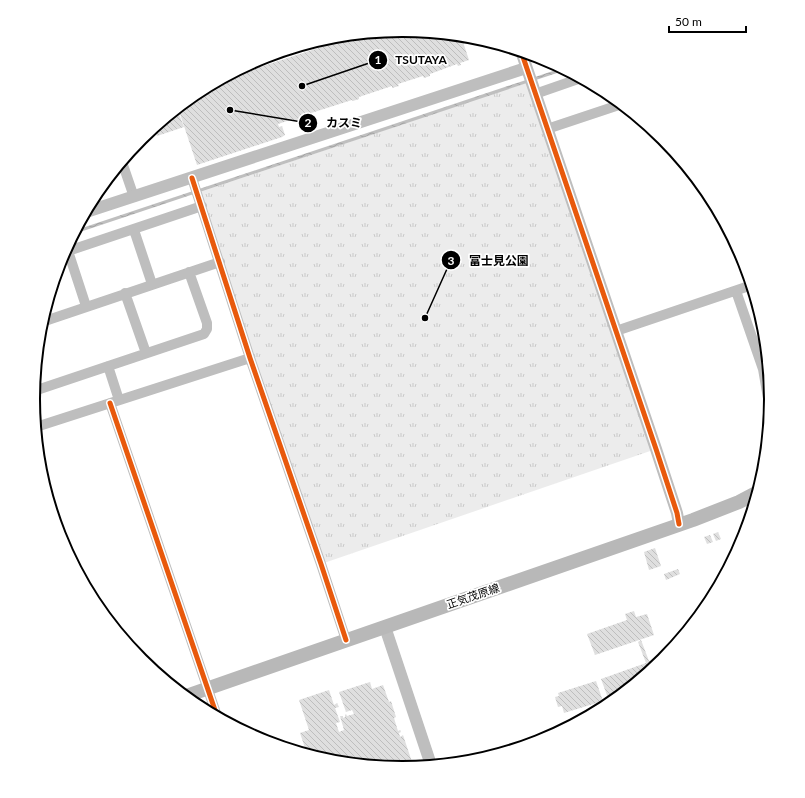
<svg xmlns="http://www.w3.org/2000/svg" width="805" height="798" font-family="Lato,'Noto Sans JP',sans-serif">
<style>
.park{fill:url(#park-tufts)}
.water{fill:url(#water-waves)}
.building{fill:url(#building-back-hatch)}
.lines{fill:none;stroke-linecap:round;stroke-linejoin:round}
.minor{stroke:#bebebe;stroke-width:10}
.tertiary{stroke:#bebebe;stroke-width:12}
.secondary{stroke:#b8b8b8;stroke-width:14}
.cycleway-casing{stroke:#fff;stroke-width:8}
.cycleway{stroke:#e8590c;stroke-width:5}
.labels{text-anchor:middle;stroke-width:3.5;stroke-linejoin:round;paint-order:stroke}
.street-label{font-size:11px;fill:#000;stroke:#fff}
.rim{fill:none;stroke:#000;stroke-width:2}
.leader{fill:none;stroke:#000;stroke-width:1.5}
.callout-dot{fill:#000;stroke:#fff;stroke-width:1.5}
.mark-label{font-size:12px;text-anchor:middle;font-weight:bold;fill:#fff}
.callout-label{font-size:12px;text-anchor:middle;font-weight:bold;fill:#000;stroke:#fff;stroke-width:3.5;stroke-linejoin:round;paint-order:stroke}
</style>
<defs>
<pattern id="park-tufts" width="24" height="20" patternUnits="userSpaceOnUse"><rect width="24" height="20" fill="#ececec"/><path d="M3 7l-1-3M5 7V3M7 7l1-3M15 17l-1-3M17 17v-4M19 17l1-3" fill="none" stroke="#c9c9c9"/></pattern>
<pattern id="water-waves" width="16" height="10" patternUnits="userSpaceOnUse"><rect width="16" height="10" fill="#bfbfbf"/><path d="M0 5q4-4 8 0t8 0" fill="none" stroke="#a2a2a2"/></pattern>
<pattern id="building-back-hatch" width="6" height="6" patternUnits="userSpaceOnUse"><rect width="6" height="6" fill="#dfdfdf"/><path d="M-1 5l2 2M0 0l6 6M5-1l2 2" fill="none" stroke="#bebebe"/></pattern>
</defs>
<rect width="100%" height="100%" fill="#fff"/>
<path class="park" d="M531,81L656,449L321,564L197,193Z"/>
<path class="water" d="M562,68L566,70L74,234L76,230Z"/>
<path class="building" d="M403,30L461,36L469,60L460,63L461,65L458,66L457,64L430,74V76L424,78L423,76L398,84L399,86L392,88V86L359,97V99L353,101L352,100L305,115L306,117L302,118L301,116L299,117L300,119L293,121V119L278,124L279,127L282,126L285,135L282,137L197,165L178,108L198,92L220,80L361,34Z
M177,109L184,127L157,136L155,132L145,135Z
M718,532L721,539L716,541L713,534Z
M710,535L713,542L707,544L704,537Z
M655,548L661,566L649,570L644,552Z
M678,569L680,574L666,580L664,574Z
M634,611L636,617L647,614L654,635L595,655L587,634L627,620L625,614Z
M641,640L649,661L667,655L663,660L622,694L614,697L615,700L611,703L609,697L608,698L601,679L646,663L638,642Z
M596,681L603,701L564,713L562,706L558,707L555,697L559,696L558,693Z
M370,682L372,689L383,685L389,702L391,701L396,717L394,718L398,731L400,730L401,732L399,733L400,737L403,735L412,762L409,763L410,767L402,768L330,761L307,754L300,733L309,730L299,700L329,690L334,705L337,703L339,707L335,708L340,722L336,723L339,732L344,730L340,716H343V718L345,717V715L346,714L347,716L354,714L352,710L346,712L339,692Z"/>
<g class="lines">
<path class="minor" d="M535,94L581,78
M547,129L622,104
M122,162L134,197
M192,178L250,358L321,564L346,640
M134,230L152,284
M736,291L763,369L770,410
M125,293L146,353
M86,306L68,251L202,206
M42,322L220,262
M616,331L752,285
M108,366L119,400
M34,391L204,334L207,329V323L189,272
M110,403L217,716
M36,427L250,358"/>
<path class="tertiary" d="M521,51L656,449L677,513L679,524
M86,212L526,68
M385,627L431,765"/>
<path class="secondary" d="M186,696L693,520L739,502L758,492"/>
<g class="cycleway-casing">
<path id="cycleway" d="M521,51L656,449L677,513L679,524
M192,178L250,358L321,564L346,640
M110,403L217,716"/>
</g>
<use href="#cycleway" class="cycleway"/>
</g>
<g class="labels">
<g class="street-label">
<text transform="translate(473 596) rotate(-19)" y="4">正気茂原線</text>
</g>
</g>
<path d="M0 0H805V798H0ZM40 399a362 362 0 1 1 724 0a362 362 0 1 1-724 0Z" fill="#fff" fill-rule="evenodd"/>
<path class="rim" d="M40 399a362 362 0 1 1 724 0a362 362 0 1 1-724 0Z"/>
<path class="leader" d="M302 86L378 60M230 110L308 123M425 318L451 260"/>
<g class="callout-dot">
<circle cx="302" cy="86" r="4"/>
<circle cx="230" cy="110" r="4"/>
<circle cx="425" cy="318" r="4"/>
<circle cx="378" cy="60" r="10"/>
<circle cx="308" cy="123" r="10"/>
<circle cx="451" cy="260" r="10"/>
</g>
<g class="mark-label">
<text x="378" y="64">1</text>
<text x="308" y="127">2</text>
<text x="451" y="265">3</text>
</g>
<g class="callout-label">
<text x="421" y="64">TSUTAYA</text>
<text x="344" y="127">カスミ</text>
<text x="499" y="265">富士見公園</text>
</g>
<path d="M669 26v6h77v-6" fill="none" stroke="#000000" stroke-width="2"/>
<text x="675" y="26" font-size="12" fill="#000000" stroke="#ffffff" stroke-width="3" paint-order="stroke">50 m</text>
</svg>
